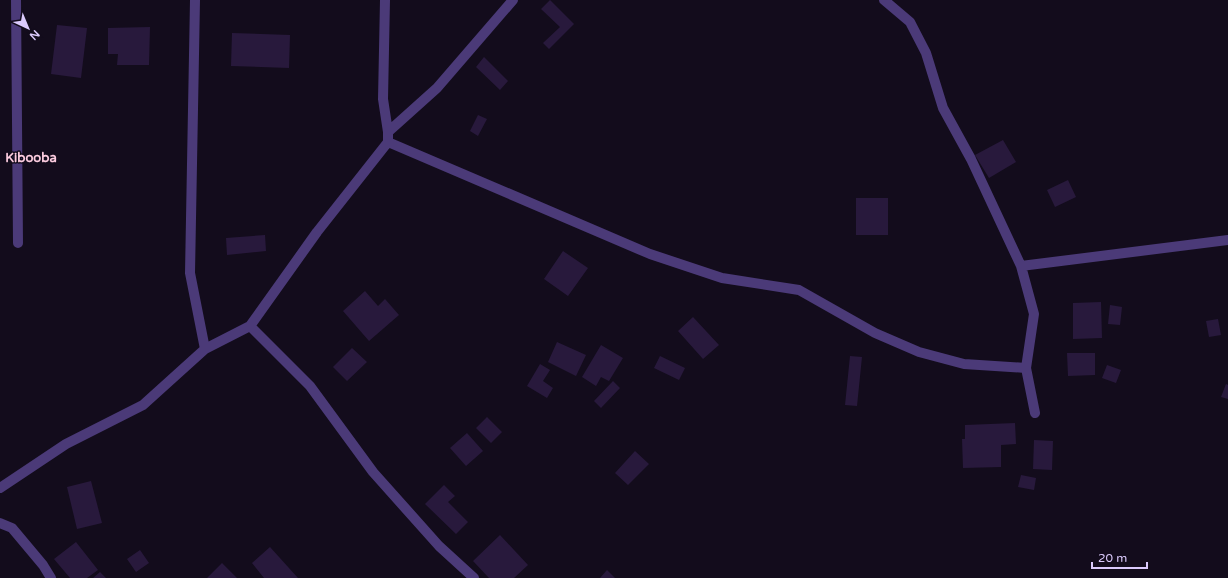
<svg xmlns="http://www.w3.org/2000/svg" width="1228" height="578" font-family="'Varela Round',sans-serif">
<style>
.building{fill:#28193c}
.lines{fill:none;stroke-linecap:round;stroke-linejoin:round}
.minor{stroke:#4b3a78;stroke-width:10}
.labels{text-anchor:middle;stroke-width:3;stroke-linejoin:round;paint-order:stroke}
.quarter-label{font-size:13px;font-weight:bold;fill:#fcccdf;stroke:#130c1c}
</style>
<rect width="100%" height="100%" fill="#130c1c"/>
<path class="building" d="M550,0L574,24L549,49L543,43L560,27L541,9Z
M57,25L87,28L81,78L51,74Z
M150,27L149,65H117L118,54H108V28Z
M232,33L290,35L289,68L231,66Z
M484,57L508,81L500,90L476,67Z
M478,115L487,119L478,136L470,131Z
M1003,140L1016,162L989,178L975,155Z
M1068,180L1076,197L1055,207L1047,190Z
M856,198H888V235H856Z
M265,235L266,251L227,255L226,238Z
M563,251L588,268L568,296L544,279Z
M365,291L378,306L385,299L399,315L369,341L343,311Z
M1101,302L1102,338L1073,339V303Z
M1110,305L1122,307L1120,325L1108,324Z
M693,317L719,345L703,359L678,331Z
M1218,319L1221,335L1209,337L1206,321Z
M557,342L586,355L576,376L548,362Z
M601,345L623,358L609,381L601,377L596,386L582,377Z
M352,348L367,362L347,381L333,367Z
M1067,353H1095V375L1068,376Z
M660,356L685,368L679,380L654,368Z
M850,356L862,357L857,406L845,405Z
M540,364L550,370L543,381L553,388L547,398L527,386Z
M1107,365L1121,370L1116,383L1102,378Z
M613,381L620,388L601,408L594,401Z
M1226,384L1228,385V399L1221,397Z
M487,417L502,432L491,443L476,428Z
M1015,423L1016,444L1001,445V467L963,468L962,439H965V425Z
M467,433L483,451L466,466L450,448Z
M1034,440L1053,441L1052,470L1033,469Z
M635,451L649,464L628,485L615,473Z
M1021,475L1036,478L1034,490L1018,487Z
M91,481L102,523L77,529L67,487Z
M444,485L455,496L448,502L468,522L456,534L425,504Z
M500,535L528,565L514,578H489L473,561Z
M76,542L98,570L87,578H70L54,559Z
M270,547L298,578H264L252,563Z
M140,550L149,563L136,572L127,559Z
M222,563L237,578H207Z
M607,570L615,578H600Z
M100,572L106,578H93Z"/>
<g class="lines">
<path class="minor" d="M16,0L18,243
M195,0L190,273L205,349
M385,0L383,99L388,132
M884,0L910,22L926,53L943,108L971,159L1021,266L1034,314L1026,368L1035,413
M388,142L650,254L722,278L799,290L875,333L919,352L964,364L1026,368
M1021,266L1228,240
M250,326L310,386L373,472L439,546L474,578
M0,488L66,444L143,405L205,349L250,326L317,232L388,142V132L437,88L513,0
M0,523L12,528L43,565L51,578"/>
</g>
<g class="labels">
<g class="quarter-label">
<text x="31" y="162">Kibooba</text>
</g>
</g>
<g transform="translate(28 28) rotate(136)" stroke="#130c1c" stroke-width="3" paint-order="stroke">
<path d="M0-3L7 15L0 10L-7 15Z" fill="#dbcafc"/>
<text y="-6" font-size="11" font-weight="bold" text-anchor="middle" fill="#dbcafc">N</text>
</g>
<path d="M1092 562v6h55v-6" fill="none" stroke="#dbcafc" stroke-width="2"/>
<text x="1098" y="562" font-size="12" fill="#dbcafc" stroke="#130c1c" stroke-width="3" paint-order="stroke">20 m</text>
</svg>
